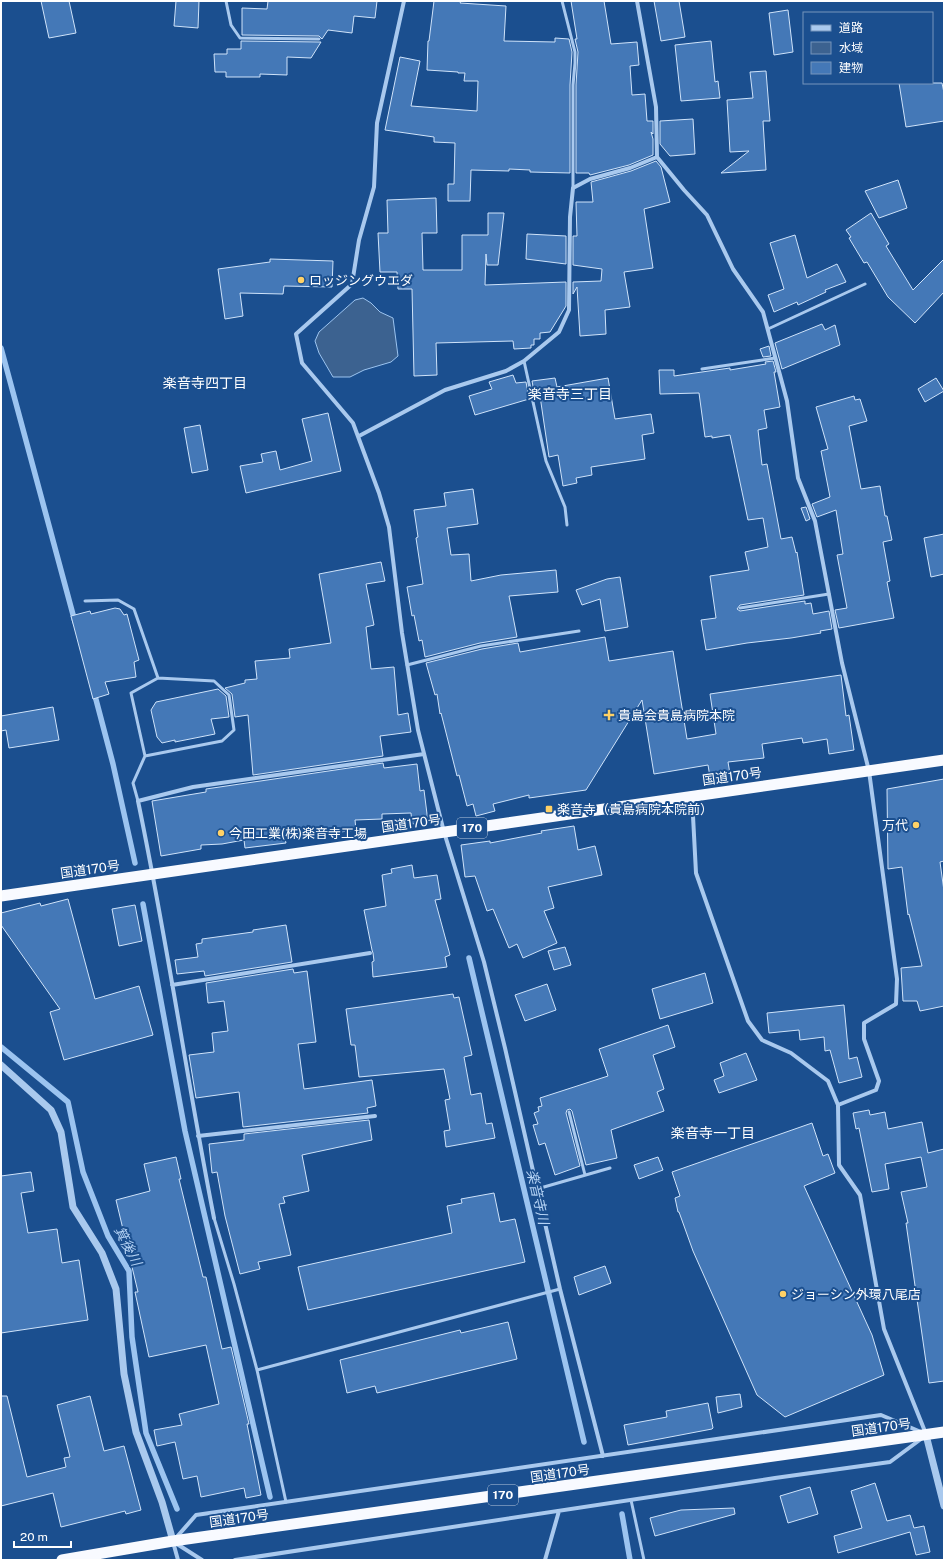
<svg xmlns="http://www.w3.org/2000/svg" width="945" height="1561" font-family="'Public Sans','Noto Sans JP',sans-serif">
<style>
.water{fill:#3c6290;stroke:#9cc4f0}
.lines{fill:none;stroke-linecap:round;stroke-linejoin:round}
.stream{stroke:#9cc4f0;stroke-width:5.5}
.building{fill:#4478b7;stroke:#cfe3fa}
.service{stroke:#a9c9ee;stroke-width:3}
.minor{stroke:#a9c9ee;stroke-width:4}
.tertiary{stroke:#a9c9ee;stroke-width:7}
.trunk{stroke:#f8faff;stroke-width:11}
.poi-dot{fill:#ffd166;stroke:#1b4f8f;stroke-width:1.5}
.labels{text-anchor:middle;stroke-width:4;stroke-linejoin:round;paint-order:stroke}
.shield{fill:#1b4f8f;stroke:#bbcadd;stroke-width:1}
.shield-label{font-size:12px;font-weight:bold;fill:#fff}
.poi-label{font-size:13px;fill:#fff;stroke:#1b4f8f;text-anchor:start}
.street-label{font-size:13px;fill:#fff;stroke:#1b4f8f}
.neighbourhood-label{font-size:14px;fill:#fff;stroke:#1b4f8f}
.water-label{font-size:14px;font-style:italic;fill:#b5d3f5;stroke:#1b4f8f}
</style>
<rect width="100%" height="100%" fill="#1b4f8f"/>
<path class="water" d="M363,298L371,303L380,312L393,318L398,356L391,362L364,370L350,377H333L319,353L315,341L319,332L355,300Z"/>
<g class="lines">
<path class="stream" d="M1,348L75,622
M94,692L113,764L135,863
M143,904L185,1131L270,1497
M469,958L584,1442
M1,1047L68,1102L83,1172L108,1236L129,1271L132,1337L146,1433L177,1509
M622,1514L630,1560"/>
</g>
<path class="building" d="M41,1H69L76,33L49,38Z
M176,1H199L198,28L174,26Z
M268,1H377L375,18L354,16L352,33L328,30L322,39L319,36L242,35V8L267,9Z
M434,1H461L460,3L506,6L504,41L555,42V38L569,39L572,52L570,85V173L530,172V170L509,169V171L471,170L470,201H448V184H454L455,143L434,142V137L385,130L400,57L420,61L411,106L477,111L478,81H464L465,73H458V72L427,70L428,41H429Z
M571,1H604L611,44L637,42L639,65L630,66L632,95L645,94L647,121H653V134L651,132L653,139V155L629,165L590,175L589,173H576V85L578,52L575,39H577Z
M654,1H679L685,37L661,41Z
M788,10L793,52L774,55L769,13Z
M241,41L319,42H321L311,58L287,57V75L260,74V77H226V72H215L214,54H227V49H241Z
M711,41L715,82L718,81L720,98L681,101L675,45Z
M766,71L770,121H763L766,170L721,173L749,151L730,152L727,100L753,98L750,72Z
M899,83H942L944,93V121L906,127Z
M693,119L695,154L670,156L660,144V121Z
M656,161L661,167L670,202L644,209L653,268L624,272L630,307L605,310L606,334L580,336L577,287L573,294V282L601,281L602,269L573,265V236H577L576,202H593L591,182L631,171Z
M898,180L907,208L879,218L865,191Z
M436,198L437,233H422L423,270H462V235H488V213H504L498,265H487L486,254L485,285L566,282V306L550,332L540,333V339H534V345H531V348L514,349L513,341L436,343L437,375L414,376L412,289H398L397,272H380L378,233H388L387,200Z
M871,213L889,244L886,246L913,290L944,259V292L915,323L888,297L867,262L864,263L849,238L851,237L846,230Z
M527,234L566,236V264L526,259Z
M795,235L807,278L837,264L846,282L825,290L826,292L798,305L797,302L774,312L768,295L784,289L770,243Z
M270,259L333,261L332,287L284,286L283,294L240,293L243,316L225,319L218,269L270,262Z
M822,324L825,330L835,325L840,345L782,369L775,343Z
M769,346L771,356L763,357L760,349Z
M773,361L776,372H774L780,407L764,410L767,428L758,430L762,465L767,464L781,539L792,537L796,553L797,552L804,595L740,605L737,609L740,611L805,601V604L811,603L813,614L829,611L832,629L820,631L821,633L791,638L747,643L706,650L701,620L716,618L710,576L749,570L745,552L768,547L763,518L748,520L730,435L712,438V436L705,437L699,393L660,394L659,370H674V376L730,368V370L766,364L765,362Z
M513,375L516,383L526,382L529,399L475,415L469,396L492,389L489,382Z
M555,378L557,387L608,378L615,419L651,414L654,433L642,435L645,459L591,467L592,475L576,478L577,483L563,486L558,455L549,457L540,396L535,397L532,381Z
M936,378L944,391L925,402L918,389Z
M854,396L855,400L860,399L867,421L849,426L861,489L880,486L885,516H887L892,540L883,542L890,581L887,582L894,618L839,628L835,610L847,608L837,555L843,554L836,510L817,517L812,504L830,497L821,451L828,449L816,407Z
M328,413L341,471L246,493L240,466L263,462L261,454L276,451L280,470L312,461L302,419Z
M200,425L208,470L192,473L184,428Z
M473,489L478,524L447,528L451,555L469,554L471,581L501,575L556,570L558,592L509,596L517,637L480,643L425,657L422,640L419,641L414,615L412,616L407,587L423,584L416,538L418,537L414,510L446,506L444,493Z
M806,507L810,519L806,521L801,508Z
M944,534V574L931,577L924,538Z
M381,562L385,581L366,584L374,625L366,627L371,669L394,667L398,715L408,713L411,732L380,736L383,756L253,775L248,715L235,717L232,694L225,688L245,683V680L257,679L255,661L290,658L289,649L331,643L319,574Z
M620,577L628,627L605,631L600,599L582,605L576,590L607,579Z
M115,608L120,609L124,615L127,614L139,660L134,662L136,677L105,682L109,694L93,699L71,616L90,611L91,614Z
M605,637L609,661L673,651L687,739L716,734L710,694L841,675L846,716L849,715L854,750L829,754L827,739L803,743L802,738L762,744L764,758L728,762L730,774L710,777L708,765L654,774L642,700L586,790L529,798V795L493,804L495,811L476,816L473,804L467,806L459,775L457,776L441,713L440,714L437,694L435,695L426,663L482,649L518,643L520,652Z
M218,689L226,696L229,717L211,719L215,734L175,742V740L162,743L157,737L151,710L156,702Z
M53,707L59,740L9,748L6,730L1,731V716Z
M383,763L384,768L417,764L420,791L424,790L428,822L412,824L411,813L382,814V819L355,820L356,830L285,839L286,843L245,848L244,840L222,844L201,845V849L161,856L152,801L206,792V789Z
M944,779V861L940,862L944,891V1006L920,1011L917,1001H903L901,968L922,966L909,914L908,915L902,867L888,869L887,789Z
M574,826L578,850L595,846L602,875L548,887L554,908L544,911L557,943L523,958L517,944L509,948L493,909L487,911L475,876L465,877L461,845L490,841V843L542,833L541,831Z
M412,865L414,878L437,875L441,899L435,900L450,955L445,957L447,967L373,977L372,962L374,961L373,953L372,950L364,910L386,906L382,875L392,873L391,869Z
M68,899L95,999L139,986L153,1035L64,1060L50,1012L60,1009L1,925V913L40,903L41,906Z
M135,905L142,941L119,946L112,909Z
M286,925L292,962L205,976L204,971L177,974L175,960L198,957L196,944L202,943V939L253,932V930Z
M565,947L571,965L554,970L548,951Z
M293,969L294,973L307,971L316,1042L298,1044L304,1089L372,1080L376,1106L367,1108L368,1113L243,1127L239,1092L196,1098L189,1055L214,1052L212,1033L228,1031L224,1001L208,1003L206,983Z
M705,973L713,1003L660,1019L652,989Z
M547,984L556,1010L525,1021L515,995Z
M453,994L454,998L459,997L472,1055L464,1057L471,1095L481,1093L486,1124L492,1123L495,1138L446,1147L444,1131L450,1130L445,1100L450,1099L444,1069L359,1077L355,1045H351L346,1009Z
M844,1005L849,1059L857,1057L862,1077L839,1083L830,1050L825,1051L824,1037L800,1040L799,1030L769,1033L767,1013Z
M668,1025L675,1047L653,1055L664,1089L657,1092L664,1111L611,1130L617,1158L586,1165L572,1111L570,1109L567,1110L566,1113L580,1166L555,1175L545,1143L539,1145L533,1125L538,1124L534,1113L539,1111L538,1107L542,1106L540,1098L608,1076L599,1049Z
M746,1053L757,1080L719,1093L714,1080L724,1076L720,1063Z
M869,1110L870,1115L885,1112L888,1129L922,1122L928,1153L944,1149V1381L929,1383L906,1223H908L901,1192L927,1187L921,1157L885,1164L889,1189L872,1192L859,1128L856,1129L853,1113Z
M369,1120L372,1140L302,1155L309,1191L283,1197L285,1203L279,1204L291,1255L258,1262L260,1269L240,1274L225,1216L217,1172L212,1173L209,1144L244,1140V1134Z
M812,1123L823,1156L828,1154L835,1173L804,1186L872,1335L884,1375L785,1417L757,1395L693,1251L679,1212H678L675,1198L680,1196L672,1172Z
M176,1157L181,1179H179L203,1277H206L222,1349L231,1347L249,1424H247L261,1495L246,1498L244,1488L201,1497L197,1476L183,1479L175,1442L157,1446L154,1430L182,1425L179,1414L219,1404L206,1345L149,1357L135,1292H138L116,1200L150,1191L144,1164Z
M658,1157L663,1170L639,1179L634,1165Z
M31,1172L34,1191L21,1193L28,1233L57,1229L62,1263L79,1260L88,1320L1,1333V1176Z
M494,1193L500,1222L515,1219L525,1262L308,1310L298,1267L452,1233L447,1206L462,1203L461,1199Z
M605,1266L611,1283L579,1295L574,1277Z
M508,1322L517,1359L377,1393L375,1386L347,1393L340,1360L460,1330L461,1333Z
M740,1394L742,1407L718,1413L716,1397Z
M1,1396H7L27,1477L66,1467L64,1458L70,1457L57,1405L90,1396L104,1451L124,1446L141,1510L126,1514L125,1511L61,1527L53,1493L1,1506Z
M708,1403L713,1428L712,1429L628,1445L624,1425L667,1417L666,1411Z
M875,1483L887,1521L910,1515L914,1528L924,1526L930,1552L916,1555L910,1532L838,1553L834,1536L862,1528L851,1491Z
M810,1487L818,1514L788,1523L780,1496Z
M734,1508L735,1514L655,1536L650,1518L681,1510Z"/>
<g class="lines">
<path class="service" d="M226,1L231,25L240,38L319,39
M562,1L575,52V63L573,85V188
M768,329L865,284
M524,361L546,461L565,507L567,525
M702,369L775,358
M85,601L118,600L134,609L158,678
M740,608L829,594
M407,665L481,646L579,631
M138,801L133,783L145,756L222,741L234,730L229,695L214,681L158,678L131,693L145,756
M569,1112L585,1175
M537,1189L610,1168
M214,1218L234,1284L257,1370L286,1502
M257,1370L560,1289
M631,1500L644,1560"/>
<path class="minor" d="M404,1L377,123L374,187L359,240L352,284L296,334L302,363L353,423L379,493L389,527L402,633L418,730L444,832L484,962L505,1048L560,1289L603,1456
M637,1L656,107L657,157L684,190L707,215L733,269L763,312L787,401L798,478L815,521L842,663L869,771L897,979L896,1004L864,1023V1039L879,1081L876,1090L838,1105
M359,436L445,390L506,371L524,361L559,332L569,310L570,217L573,188L590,179L630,168L657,157
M692,797L696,873L748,1021L762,1040L791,1053L828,1081L838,1105L839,1165L860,1195L884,1329L926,1434
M172,985L370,953
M198,1136L375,1116
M214,1218C187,1080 167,940 138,801L193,787L424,754
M175,1539L196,1515L881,1415L921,1432
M173,1542L178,1560
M177,1544L202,1560
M235,1560L775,1478L890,1462L921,1439
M545,1560L559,1511"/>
<path class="tertiary" d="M1,1065L51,1110L61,1132L73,1207L102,1253L116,1289L124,1374L136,1432L162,1502L173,1541
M926,1435L944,1506"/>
<path class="trunk" d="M1,896L944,760
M62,1560L173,1541L944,1432"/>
</g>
<g class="poi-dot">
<circle cx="301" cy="280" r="4"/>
<path d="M607 709h4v4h4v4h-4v4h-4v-4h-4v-4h4z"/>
<rect x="545" y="805" width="8" height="8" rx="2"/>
<circle cx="916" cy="825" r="4"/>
<circle cx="221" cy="833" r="4"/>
<circle cx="783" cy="1294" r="4"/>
</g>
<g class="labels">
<g class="shield">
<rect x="457" y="818" width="30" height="20" rx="3"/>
<rect x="488" y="1485" width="30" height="20" rx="3"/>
</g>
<g class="shield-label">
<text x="472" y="832">170</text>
<text x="503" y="1499">170</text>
</g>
<g class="poi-label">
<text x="309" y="285">ロッジングウエダ</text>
<text x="618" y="720">貴島会貴島病院本院</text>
<text x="557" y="814">楽音寺（貴島病院本院前）</text>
<text x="908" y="830" text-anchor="end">万代</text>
<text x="229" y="838">今田工業(株)楽音寺工場</text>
<text x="791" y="1299">ジョーシン外環八尾店</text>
</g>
<g class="street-label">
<text transform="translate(732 776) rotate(-8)" y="5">国道170号</text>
<text transform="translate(411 823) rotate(-8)" y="5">国道170号</text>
<text transform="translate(90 869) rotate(-8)" y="5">国道170号</text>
<text transform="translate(881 1427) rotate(-8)" y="5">国道170号</text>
<text transform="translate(560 1473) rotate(-8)" y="5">国道170号</text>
<text transform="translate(239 1518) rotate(-8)" y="5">国道170号</text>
</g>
<g class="neighbourhood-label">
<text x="205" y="388">楽音寺四丁目</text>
<text x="570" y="399">楽音寺三丁目</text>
<text x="713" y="1138">楽音寺一丁目</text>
</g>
<g class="water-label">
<text transform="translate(538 1197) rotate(77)" y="5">楽音寺川</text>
<text transform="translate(128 1246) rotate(63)" y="5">箕後川</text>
</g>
</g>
<rect width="945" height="1561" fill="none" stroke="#ffffff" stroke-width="4"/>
<rect x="803" y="12" width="130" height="72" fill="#1b4f8f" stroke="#7695bc"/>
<rect x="811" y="25" width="20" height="6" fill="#a9c9ee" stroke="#7695bc"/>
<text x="839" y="32" font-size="12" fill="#ffffff">道路</text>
<rect x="811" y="42" width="20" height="12" fill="#3c6290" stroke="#7695bc"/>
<text x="839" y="52" font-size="12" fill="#ffffff">水域</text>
<rect x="811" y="62" width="20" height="12" fill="#4478b7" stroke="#7695bc"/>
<text x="839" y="72" font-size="12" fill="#ffffff">建物</text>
<path d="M14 1541v6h57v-6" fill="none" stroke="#ffffff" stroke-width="2"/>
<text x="20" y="1541" font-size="12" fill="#ffffff" stroke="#1b4f8f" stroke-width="3" paint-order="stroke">20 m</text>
</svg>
